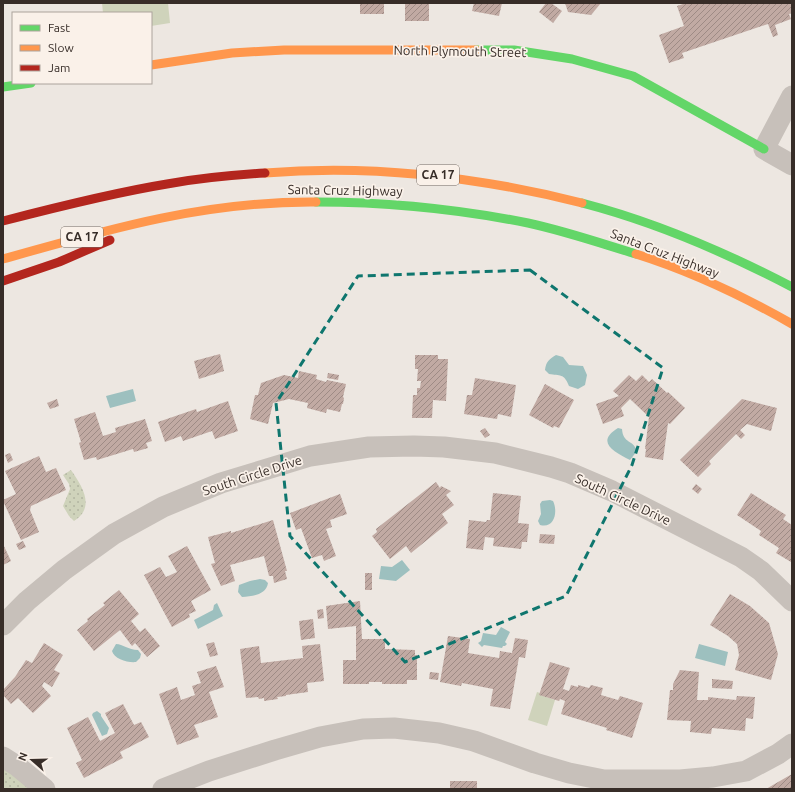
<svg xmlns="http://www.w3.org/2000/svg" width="795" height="792" font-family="Ubuntu,sans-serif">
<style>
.grass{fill:url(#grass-dots)}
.garden{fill:#cfd3bb}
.water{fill:#9dc0bf}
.building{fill:url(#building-hatch)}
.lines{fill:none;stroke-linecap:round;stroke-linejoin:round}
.street{stroke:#c7c0ba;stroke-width:21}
.fast{stroke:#63d668;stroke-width:9}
.slow{stroke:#ff974d;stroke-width:9}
.jam{stroke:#b3261e;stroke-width:9}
.marked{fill:none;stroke:#0f766e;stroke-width:3;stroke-dasharray:8 5;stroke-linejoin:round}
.labels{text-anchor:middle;stroke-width:3.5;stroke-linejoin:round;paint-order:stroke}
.shield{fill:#faf1e9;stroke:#726862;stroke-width:1}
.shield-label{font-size:12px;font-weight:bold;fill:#372d28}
.street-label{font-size:13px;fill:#372d28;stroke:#faf1e9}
</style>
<defs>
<pattern id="grass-dots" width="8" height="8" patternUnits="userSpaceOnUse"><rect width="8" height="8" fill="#cfd3bb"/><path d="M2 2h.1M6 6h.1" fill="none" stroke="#b2b5a1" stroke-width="1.8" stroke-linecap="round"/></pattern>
<pattern id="building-hatch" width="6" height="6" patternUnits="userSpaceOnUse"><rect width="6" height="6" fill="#c1aaa3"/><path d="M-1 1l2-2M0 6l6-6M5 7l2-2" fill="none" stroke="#9e8b85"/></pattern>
</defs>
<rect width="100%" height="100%" fill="#ede7e1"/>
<path class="grass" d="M71,470C82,486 96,507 74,521L69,516L63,506L70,489L69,484L63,475Z
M3,754L45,789H3Z"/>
<path class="garden" d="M102,3H168L170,23L151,26V13H103Z
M537,692L540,693V695L555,700L547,726L528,720Z"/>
<path class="water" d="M556,355L563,357L569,365L583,366L587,375L585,385L578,389L569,386C564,373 560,376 549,374L545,370C546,362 549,359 556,355Z
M133,389L136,401L110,408L106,396Z
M618,428L622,429C623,444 633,439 637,451L630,460C614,452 595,442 618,428Z
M550,500L553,501C558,511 555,529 540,525L538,521L541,514L540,504L542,501Z
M402,560L410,570L396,581L379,579L381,566L392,567Z
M260,579L265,580L268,583C266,595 253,596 242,597L238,592L239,585L250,581Z
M217,603L223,616L198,629L194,620L213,610L214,605Z
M501,627L510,632L505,642L507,644L505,646H503L502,648L484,645L482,647L478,643L481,641L483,633L496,635Z
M116,644C123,644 128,650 138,650L141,654L140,658L136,662C128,663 114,659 112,651Z
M699,644L728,652L725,666L695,658Z
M97,711L101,714V716L109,728L107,734L102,736L92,715L93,713Z"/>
<path class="building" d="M360,3H384V14H360Z
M405,3H429V21H405Z
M474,3H502L499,16L472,11Z
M546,3H551L562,11L553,23L539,12Z
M565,3H601L591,15L568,12Z
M686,3H792V13L789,14L791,19L775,25L778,35L773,37L768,24L682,53L684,58L669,63L659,35L684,26L677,6Z
M220,354L224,371L199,379L194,361Z
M415,355H438V359H448L446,401L433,400L432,418H412L413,395H417V388H420L421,381H417L418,369H415Z
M299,371L317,375L316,379L326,382L327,380L346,384L343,397L344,398L343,404H342L340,412L327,409L326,413L307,408L308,403L289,399L273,403L268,424L250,419L255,395H258L261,383L284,375L298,378Z
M328,373L339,375L338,380L327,378Z
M629,375L636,381L642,375L649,382L652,379L667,393L668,392L685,408L670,424L668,423L663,460L645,457L646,449H645L649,417L630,399L621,408L624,416L603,424L596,404L619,396L613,391Z
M475,378L516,385L511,417L498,414L497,419L464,414L467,395H472Z
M545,384L574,400L559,428L554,426L553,428L529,415Z
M57,399L59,406L50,409L47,403Z
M742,399L777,408L771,431L747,424L740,430L745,435L741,439L736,434L709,461L711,464L698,477L680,460Z
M228,401L238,431L215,439L212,431L183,441L181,436L165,442L158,422L196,409L197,412Z
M95,412L103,436L116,432L115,428L145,419L152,441L146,443L148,448L134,452L133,449L97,460L96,457L84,460L79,443L81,442L74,419Z
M485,428L490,435L485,438L480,431Z
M10,453L13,460L8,463L5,455Z
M39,456L46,472L56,468L66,490L31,506L30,510L39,532L21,540L3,501V500L16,494L5,471Z
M436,482L440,488L441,486L451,491L446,495L454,505L442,514L448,523L411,553L406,546L390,559L372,536L377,532L376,529Z
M696,484L702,489L698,494L692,489Z
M493,493L521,496L518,523L529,524L527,542H522L521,549L493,546L494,538L485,537L483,550L466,548L469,520L486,522L487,520H490Z
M751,493L786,515L783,519L792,525V562H791L776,553L779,548L759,535L761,531L737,515Z
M340,494L347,514L330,520L332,527L326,529L336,556L324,561L322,555L312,558L301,528L296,530L290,513Z
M273,520L287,571H285L287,579L274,583L273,576H269L264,556L230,565L235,581L221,586L211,564L215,563L208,537L231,531V533Z
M540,534L555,535L554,544L539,543Z
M23,541L26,547L19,550L16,544Z
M3,544L11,561L3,565Z
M187,546L211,590L191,601L196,611L189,614L190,617L172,627L144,575L160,567L166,577L177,572L168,556Z
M365,573H372V590H365Z
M119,590L139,614L131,621L140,632L145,628L160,646L147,657L135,643L132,646L120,630L94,651L77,630L88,621L87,619L105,605L103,603Z
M730,594L750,606L769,623L778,654L771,680L735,670L739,655L737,644L728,636L710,625Z
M360,601L362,639H385V649L415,650V655H417V680H407V684H382V682H369V684H343V660H356V626L328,629L326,606Z
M323,609L324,618L318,619L317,610Z
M313,619L315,638L301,640L299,621Z
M448,636L470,639L468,653L499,658L500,651L512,653L515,638L528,640L525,658L519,657L510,709L490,706L493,689L462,683L461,686L440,682Z
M214,642L218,655L210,657L206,644Z
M44,643L63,655L54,670L60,673L52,687L44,682L42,686L51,696L33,713L18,698L11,704L3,695V690L15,677L26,660L32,663Z
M320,644L324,681L307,683L308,692L286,695V696L277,697L278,699L264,701V698L259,699L258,697L246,698L240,649L259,646L261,663L303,658L302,646Z
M550,662L570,668L563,689L569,691L571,685L578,687V685L589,688L591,685L603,688L601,695L618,700L620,696L643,703L632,738L606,730L607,728L561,714L565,701L560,699L559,701L539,695Z
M216,666L224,687L209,692L218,717L194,725L199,737L177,745L159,694L177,687L181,700L195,695L192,686L201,683L197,672Z
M680,670L699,672L697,700H708V697L736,700L737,696L755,697L753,719L746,718L745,731L712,728L711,734L690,732L691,721L667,720L670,690H673V684Z
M430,672L439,673L438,680L429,679Z
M712,679L733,681L732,689L712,688Z
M123,704L134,725L141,722L149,737L120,752L123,758L84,778L76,763L82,760L67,728L88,717L100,741L115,733L105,713Z
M792,774V789H766Z
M450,781H477V789H450Z"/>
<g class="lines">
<path class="street" d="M792,96L764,149L792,165
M3,625L27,601L64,570L114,534L163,507L221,483L310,456L369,447L414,446L444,447L495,453L551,467L570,473L612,491L741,557L761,571L792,601
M3,757L17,766L45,789
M163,789L209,771L275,750L320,737L363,729L394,728L439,733L474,741L535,763L569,773L604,780H680L713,777L746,771L778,754L792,744"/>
<path class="fast" d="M476,50H514L572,59L633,76L764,149
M3,87L31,83
M316,202C388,202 458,209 528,223C565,231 600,243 636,254
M582,203C655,222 725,252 792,287"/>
<path class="slow" d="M151,65L232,53L284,50H476
M265,173C371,164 479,177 582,203
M636,254C690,271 743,296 792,324
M3,259C109,229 205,201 316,202"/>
<path class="jam" d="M3,221C57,207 112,193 167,184C200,178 232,175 265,173
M3,281L59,262L110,240"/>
</g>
<path class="marked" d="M530,270L663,368L632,465L566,596L405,662L290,536L276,403L358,276Z"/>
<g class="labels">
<g class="shield">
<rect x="417" y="165" width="42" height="20" rx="3"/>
<rect x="61" y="227" width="42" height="20" rx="3"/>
</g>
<g class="shield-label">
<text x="438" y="179">CA 17</text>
<text x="82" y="241">CA 17</text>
</g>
<g class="street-label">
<text transform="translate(460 51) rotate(1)" y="5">North Plymouth Street</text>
<text transform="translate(345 190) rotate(1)" y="5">Santa Cruz Highway</text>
<text transform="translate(665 253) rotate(21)" y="5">Santa Cruz Highway</text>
<text transform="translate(252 475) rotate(-18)" y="5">South Circle Drive</text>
<text transform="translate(623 499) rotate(25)" y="5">South Circle Drive</text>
</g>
</g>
<rect width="795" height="792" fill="none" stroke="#372d28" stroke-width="8"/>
<rect x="12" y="12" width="140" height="72" fill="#faf1e9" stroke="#aca39c"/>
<rect x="20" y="25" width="20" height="6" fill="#63d668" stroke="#aca39c"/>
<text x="48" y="32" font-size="12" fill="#372d28">Fast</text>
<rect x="20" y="45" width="20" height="6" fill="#ff974d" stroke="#aca39c"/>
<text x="48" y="52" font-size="12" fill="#372d28">Slow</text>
<rect x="20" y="65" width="20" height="6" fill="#b3261e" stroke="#aca39c"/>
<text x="48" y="72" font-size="12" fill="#372d28">Jam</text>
<g transform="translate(32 760) rotate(290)" stroke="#faf1e9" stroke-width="3" paint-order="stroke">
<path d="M0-3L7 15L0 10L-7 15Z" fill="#372d28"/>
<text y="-6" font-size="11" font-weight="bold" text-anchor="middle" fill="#372d28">N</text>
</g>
</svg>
